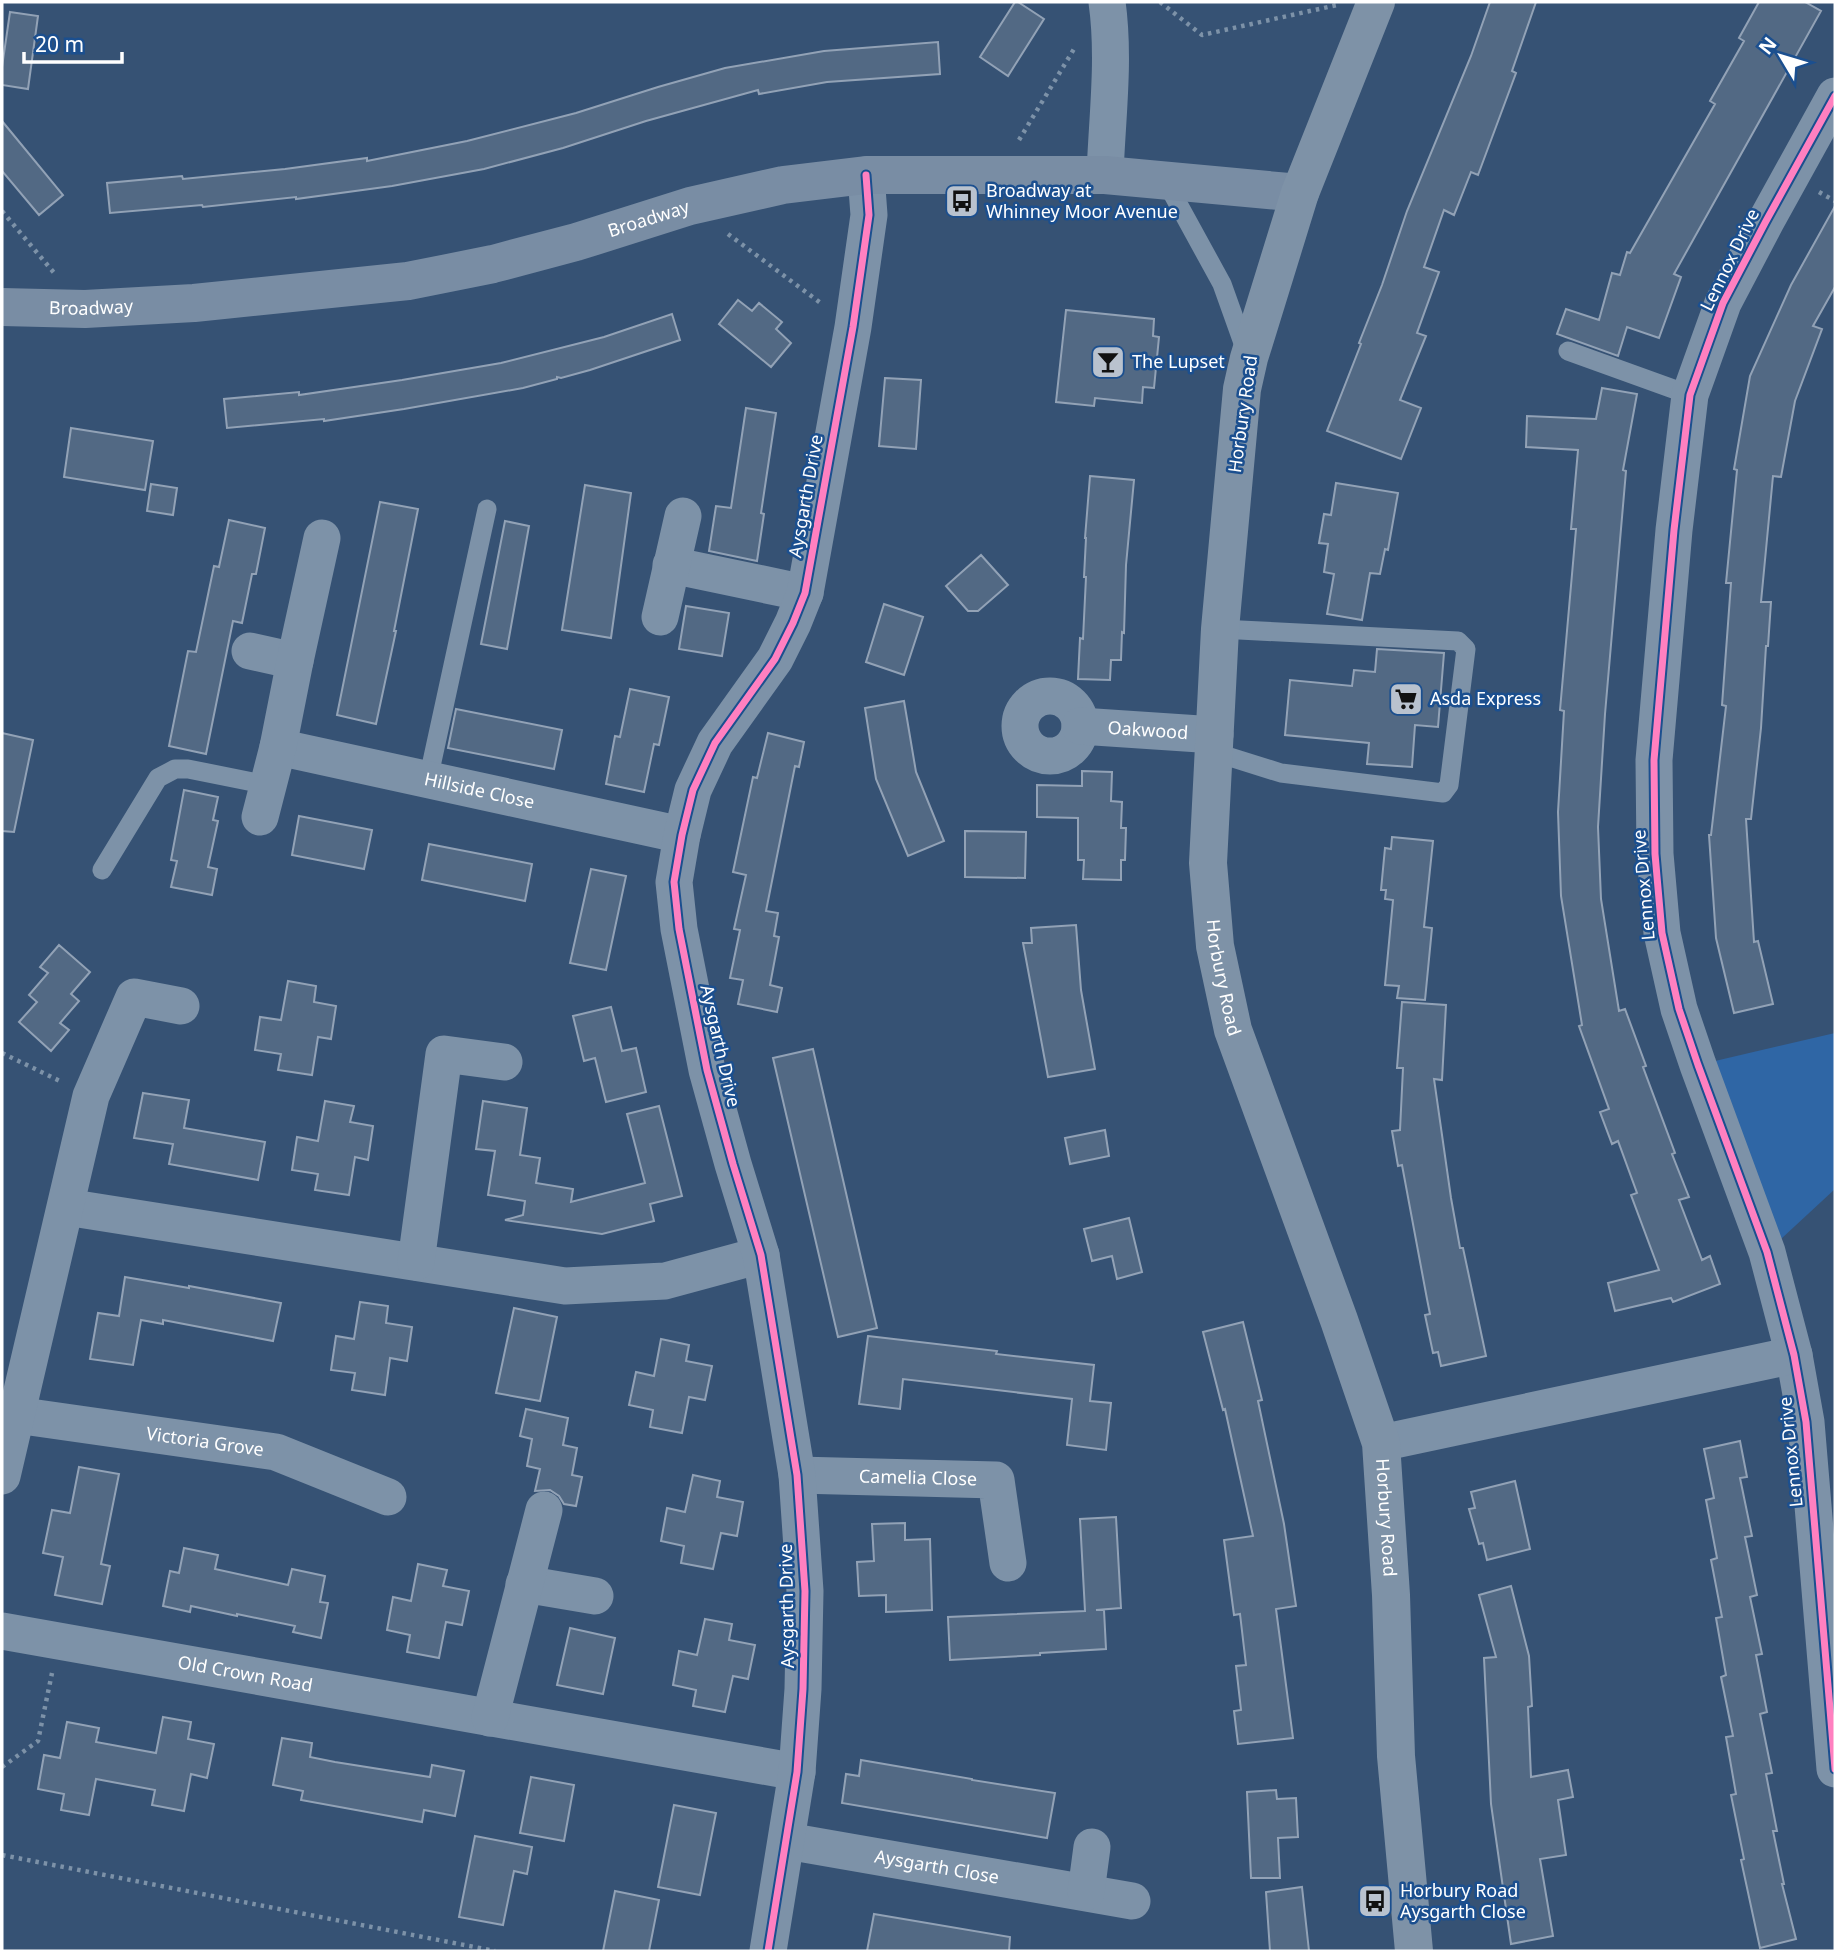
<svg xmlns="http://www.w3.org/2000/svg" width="1837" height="1953" font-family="'Noto Sans',sans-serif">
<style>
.green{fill:#2f66a5}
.building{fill:#526984;stroke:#92a2b6;stroke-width:2}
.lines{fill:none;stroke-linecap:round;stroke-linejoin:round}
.path{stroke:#7d92a8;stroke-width:4.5;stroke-dasharray:3.5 5;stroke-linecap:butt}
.lane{stroke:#7d92a8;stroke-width:19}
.street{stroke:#7d92a8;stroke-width:37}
.secondary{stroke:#798da4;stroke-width:38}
.highway{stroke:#7e92a7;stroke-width:38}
.cycleway-casing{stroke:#1b4f8f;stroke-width:11}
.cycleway{stroke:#ff80c0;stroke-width:7}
.labels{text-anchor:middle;stroke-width:5;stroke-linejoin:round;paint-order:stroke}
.poi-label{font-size:18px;fill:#fff;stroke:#1b4f8f;text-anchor:start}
.street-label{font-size:18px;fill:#fff;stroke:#1b4f8f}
</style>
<rect width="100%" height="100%" fill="#365274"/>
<path class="green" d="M1835,1033V1189L1767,1252L1698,1065Z"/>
<path class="building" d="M1015,2H1018L1044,19L1008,76L980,57Z
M1490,2H1536L1512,71L1516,73L1478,175L1471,172L1454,215L1444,210L1424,267L1439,272L1417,333L1426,336L1400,400L1421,408L1401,459L1327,431L1361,344L1359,343L1382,285L1407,211L1471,56Z
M1759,2H1805L1821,11L1674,274L1681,277L1659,338L1627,327L1618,356L1557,334L1566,309L1599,320L1612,273L1620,275L1627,252L1630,253L1715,104L1710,101L1744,41L1739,38Z
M10,12L38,16L28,89L2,85V67Z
M938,42L940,74L827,82L759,94L758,90L646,121L563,148L484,169L392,186L296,199V197L203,207L202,205L110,213L107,183L182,176L183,179L285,169L367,158V161L467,141L576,113L658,87L725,68L824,51Z
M2,121L63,195L39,215L2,171Z
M1835,206V287L1813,326L1822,329L1795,401L1781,477L1773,476L1761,602H1771L1768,646H1766L1761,728L1751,819H1746L1754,942L1758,941L1773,1004L1734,1013L1716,938L1709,835H1711L1726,706L1722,705L1731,583H1726L1737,470L1734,469L1750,376L1791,285Z
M738,300L752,311L759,303L782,322L776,329L791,343L771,367L719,324Z
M1066,310L1154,319L1153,336L1159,337L1154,388L1143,387L1142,403L1095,398L1094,406L1056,402Z
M672,314L680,340L590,370L561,378L557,377V379L523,388L404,409L324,421V419L227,428L224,399L299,392V395L402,380L501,363L604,337Z
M885,378L921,380L916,449L879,446Z
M1602,388L1637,394L1623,470L1626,471L1605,714L1598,827L1601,899L1619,1011L1625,1009L1646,1066L1643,1067L1675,1153L1672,1154L1689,1197L1679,1200L1702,1260L1710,1256L1720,1284L1673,1302L1671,1298L1615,1311L1608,1283L1659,1270L1631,1195L1637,1193L1618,1141L1612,1144L1600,1112L1609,1109L1579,1026L1582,1025L1561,896L1558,812L1564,711L1560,710L1576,529H1571L1578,450L1526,447L1527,416L1596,419Z
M746,408L776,413L761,513L764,514L757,561L709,551L716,506L731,508Z
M71,428L153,441L145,490L64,477Z
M1090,476L1134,480L1126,565L1124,633L1122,632L1121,660H1111L1110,680L1078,679L1080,638L1083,639L1086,577H1084L1086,538H1085Z
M1336,483L1398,493L1388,550L1385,549L1380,574L1370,573L1362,620L1327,614L1334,574L1324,572L1328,544L1319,543L1324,514L1331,515Z
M151,484L177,488L173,515L147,511Z
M585,485L631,493L611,638L562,630Z
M380,502L418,509L394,631H396L376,724L337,715Z
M229,520L265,528L256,574H252L242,623L233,621L206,754L169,746L188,651L196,652L214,566L219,567Z
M505,521L529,526L507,649L481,644Z
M981,555L1008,585L978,611H968L946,586Z
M884,604L923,617L904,675L866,662Z
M686,606L729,613L722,656L679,649Z
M1377,649L1444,653L1438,727L1415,725L1412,767L1367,764L1369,743L1285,735L1290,680L1352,686L1354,670L1375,672Z
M630,689L669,697L659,745L654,744L644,792L606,784L615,736L620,737Z
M904,701L916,772L944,841L908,856L876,779L865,708Z
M456,709L562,730L554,769L448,748Z
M2,733L33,740L14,832L2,831Z
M768,733L804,742L799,767L795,766L766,911L778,913L774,936L779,937L770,985L782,988L777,1012L738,1004L743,980L730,978L740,930L734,929L746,875L733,872L753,777L757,778Z
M1082,771L1112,772L1111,801L1122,802L1121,828H1126L1125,860H1121V880L1083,879L1084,860H1078V818L1037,817V785L1082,786Z
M184,790L218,797L213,820L218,821L208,867L217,869L212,895L171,887L177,861L171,860Z
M299,816L372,830L364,869L292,855Z
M965,831L1026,832L1025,878L965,877Z
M1392,837L1433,841L1424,927L1432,928L1425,1000L1397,998L1399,986L1385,985L1393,900L1385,899L1386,890H1381L1385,848L1391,849Z
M429,844L532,864L525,901L422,880Z
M591,869L626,876L606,970L570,963Z
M1076,925L1081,990L1095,1069L1048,1077L1023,943H1032L1031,928Z
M59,945L90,972L71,994L79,1001L60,1023L69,1030L51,1051L19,1022L37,1002L29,995L48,973L40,967Z
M288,981L316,986L314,1002L336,1006L331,1039L318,1037L312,1075L278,1070L281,1054L255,1050L260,1017L281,1020Z
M1402,1002L1446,1005L1442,1080L1434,1079L1451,1198L1460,1248H1463L1486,1356L1441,1366L1438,1352L1433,1353L1425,1315L1430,1314L1427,1299L1402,1165L1398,1166L1392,1131L1400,1130L1403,1068H1397Z
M611,1007L622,1051L636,1048L646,1092L606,1102L595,1058L584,1061L573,1016Z
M813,1049L877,1328L838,1337L773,1058Z
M143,1093L189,1100L184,1128L265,1142L258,1180L169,1164L173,1144L134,1138Z
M325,1101L354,1106L350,1122L373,1126L368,1160L355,1157L349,1195L315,1190L318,1174L292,1170L297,1137L318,1141Z
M483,1101L527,1108L520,1155L540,1158L536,1183L573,1189L571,1202L645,1183L627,1114L659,1106L682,1196L650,1204L654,1221L602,1234L505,1220L523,1215L525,1201L488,1195L495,1151L476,1149Z
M1105,1130L1109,1156L1070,1164L1065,1138Z
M1129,1218L1142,1272L1117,1279L1112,1256L1092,1261L1084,1229Z
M125,1277L189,1288V1286L281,1303L273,1341L163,1320V1324L141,1320L133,1365L90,1359L98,1313L119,1316Z
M360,1302L388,1306L386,1323L412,1327L407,1361L390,1358L385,1395L352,1390L355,1373L331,1370L336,1336L354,1339Z
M514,1308L557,1317L540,1401L496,1393Z
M1243,1322L1262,1400L1258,1401L1284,1524L1296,1606L1276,1609L1293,1738L1238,1744L1234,1711L1241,1710L1236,1666L1246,1665L1240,1614L1234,1615L1224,1540L1253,1536L1225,1409L1223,1410L1203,1332Z
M868,1336L997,1351L996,1354L1094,1365L1090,1401L1111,1403L1106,1450L1067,1445L1072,1399L903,1379L900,1409L859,1404Z
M661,1339L689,1345L686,1361L712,1366L705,1400L689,1397L682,1433L650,1427L653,1410L629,1405L636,1372L654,1376Z
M526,1409L568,1418L563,1445L577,1448L572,1475L582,1477L576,1506L564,1504L559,1496L550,1490L535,1491L540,1469L527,1466L532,1439L520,1436Z
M1740,1441L1747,1477L1740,1478L1752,1536L1745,1537L1757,1595L1750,1597L1762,1654L1756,1655L1767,1712L1760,1714L1772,1773L1766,1774L1777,1831H1773L1784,1884H1782L1796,1939L1760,1948L1741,1860L1744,1859L1731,1795L1736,1794L1726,1737L1733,1736L1721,1677L1726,1675L1716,1618L1722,1617L1711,1560L1717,1558L1706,1500L1714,1498L1704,1449Z
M79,1467L119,1474L101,1564L110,1566L102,1604L55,1595L63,1557L43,1553L52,1510L70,1513Z
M693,1475L720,1481L717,1497L743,1502L737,1536L721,1533L713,1569L681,1563L684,1546L661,1541L667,1508L685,1512Z
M1515,1481L1530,1549L1487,1560L1483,1543L1479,1544L1469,1509L1475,1508L1471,1492Z
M1116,1517L1121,1608L1096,1610H1104L1106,1649L1040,1653V1655L950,1660L948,1617L1085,1611L1080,1519Z
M905,1523V1540L930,1539L932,1610L886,1612V1595L859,1596L857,1562L874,1561L872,1524Z
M184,1548L218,1555L215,1569L288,1585L292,1569L325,1576L320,1602L328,1603L321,1638L293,1632L295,1626L237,1614V1616L191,1606L190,1612L163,1606L170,1571L179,1573Z
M418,1564L447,1570L443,1586L469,1591L462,1625L446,1622L439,1658L407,1652L410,1635L387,1630L393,1597L411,1601Z
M1511,1586L1529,1656L1532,1706L1528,1707L1531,1777L1568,1770L1573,1797L1558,1800L1566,1855L1540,1859L1553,1936L1511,1944L1491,1804L1484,1658L1496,1657L1479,1595Z
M705,1619L732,1624L729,1640L755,1645L748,1679L733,1676L725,1712L693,1706L696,1690L673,1685L679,1651L697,1655Z
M570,1628L615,1638L603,1694L557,1685Z
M163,1717L191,1722L188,1739L214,1744L207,1778L191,1774L184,1811L152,1805L155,1790L96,1779L89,1815L61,1810L64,1794L38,1789L44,1755L60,1758L67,1722L99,1728L96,1742L156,1753Z
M282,1738L312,1743L310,1757L335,1762L430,1777L432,1765L464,1771L455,1816L424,1810L422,1822L301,1800L303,1791L273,1785Z
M861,1760L972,1779V1780L1055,1793L1047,1838L842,1803L846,1774L859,1776Z
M531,1777L574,1785L564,1841L520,1833Z
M1276,1790L1277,1799L1296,1798L1298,1837L1278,1838L1280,1878H1251L1247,1792Z
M674,1805L716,1813L700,1895L658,1887Z
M475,1836L532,1847L527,1874L514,1871L503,1925L459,1917Z
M1302,1887L1309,1951H1270L1266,1892Z
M615,1891L659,1900L649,1951H603Z
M874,1914L1010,1937L1009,1951H867Z"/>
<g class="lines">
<path class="path" d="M1160,2L1202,35L1337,5
M1019,140L1074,49
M1819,192L1835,201
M2,211L55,274
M728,234L822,304
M2,1053L62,1082
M2,1767L38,1741L52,1673
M2,1855L495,1951"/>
<path class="lane" d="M1165,180L1222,284L1247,354
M1568,351L1690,395
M1214,752L1281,773L1443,793L1449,785L1466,649L1458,641L1220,629
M428,780L487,509
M102,870L158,778L175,769H188L268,785"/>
<g class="street">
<path d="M1835,96L1766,221L1723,303L1690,395L1674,530L1654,760L1655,854L1662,933L1679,1009L1698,1065L1767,1252L1794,1355L1806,1422L1835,1769"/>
<path d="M1105,175C1107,118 1115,59 1107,2"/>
<path d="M671,565L805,593"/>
<path d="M660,617L683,516"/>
<path d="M250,651L295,661"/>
<circle cx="1050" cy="726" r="30"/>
<path id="s1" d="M1080,726L1215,735"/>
<path id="s2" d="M278,747L682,835"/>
<path d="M260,817L278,747L295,661L322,538"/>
<path d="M66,1207L565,1286L665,1281L761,1255"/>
<path d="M416,1262L444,1054L504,1062"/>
<path id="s3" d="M16,1415L276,1452L388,1497"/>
<path d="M1381,1443L1794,1355"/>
<path id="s4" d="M797,1475L996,1480L1008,1563"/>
<path d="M2,1476L91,1096L134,997L181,1006"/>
<path d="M524,1584L595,1596"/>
<path id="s5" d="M2,1631L797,1772"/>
<path d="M490,1718L544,1510"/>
<path id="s6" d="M787,1841L1132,1901"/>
<path d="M1086,1892L1092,1847"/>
<path d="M768,1951L797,1772L803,1689L805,1591L797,1475L761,1255L733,1164L707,1070L679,929L674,882L682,835L693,790L715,743L775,659L793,623L805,593L853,327L869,215L866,175"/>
</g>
<path class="secondary" id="s7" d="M2,307L85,309L194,303L408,281L493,264L576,242L690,206L783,185L866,175H1105L1300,193"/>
<path class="highway" id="s8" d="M1376,2L1300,193L1249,358L1242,389L1220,629L1208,863L1215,946L1233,1030L1339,1320L1381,1443L1391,1595L1396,1756L1414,1951"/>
<g class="cycleway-casing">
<path id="cycleway" d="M1835,96L1766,221L1723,303L1690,395L1674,530L1654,760L1655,854L1662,933L1679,1009L1698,1065L1767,1252L1794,1355L1806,1422L1835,1769
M768,1951L797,1772L803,1689L805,1591L797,1475L761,1255L733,1164L707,1070L679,929L674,882L682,835L693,790L715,743L775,659L793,623L805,593L853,327L869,215L866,175"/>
</g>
<use href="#cycleway" class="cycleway"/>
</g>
<defs>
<g id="bus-square" transform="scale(1.75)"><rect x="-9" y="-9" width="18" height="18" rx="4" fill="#b9c2ce" stroke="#1b4f8f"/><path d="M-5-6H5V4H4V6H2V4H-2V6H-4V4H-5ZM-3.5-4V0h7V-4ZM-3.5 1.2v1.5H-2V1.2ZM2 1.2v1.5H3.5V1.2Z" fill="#111"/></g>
<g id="bar-square" transform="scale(1.75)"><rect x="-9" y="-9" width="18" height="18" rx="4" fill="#b9c2ce" stroke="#1b4f8f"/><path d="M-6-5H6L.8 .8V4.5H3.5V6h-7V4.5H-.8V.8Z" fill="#111"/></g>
<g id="supermarket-square" transform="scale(1.75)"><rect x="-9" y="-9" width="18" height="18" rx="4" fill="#b9c2ce" stroke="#1b4f8f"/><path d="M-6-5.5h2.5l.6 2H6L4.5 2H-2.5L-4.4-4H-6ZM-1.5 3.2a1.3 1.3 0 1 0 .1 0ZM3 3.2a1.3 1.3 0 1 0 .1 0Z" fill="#111"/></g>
</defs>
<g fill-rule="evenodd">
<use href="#bus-square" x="962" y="201"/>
<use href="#bar-square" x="1108" y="362"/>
<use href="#supermarket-square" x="1406" y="699"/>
<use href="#bus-square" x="1375" y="1901"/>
</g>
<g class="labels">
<g class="poi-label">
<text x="986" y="197">Broadway at<tspan x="986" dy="21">Whinney Moor Avenue</tspan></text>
<text x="1132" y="368">The Lupset</text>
<text x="1430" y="705">Asda Express</text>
<text x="1400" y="1897">Horbury Road<tspan x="1400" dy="21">Aysgarth Close</tspan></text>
</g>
<g class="street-label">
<text dy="6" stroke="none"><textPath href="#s7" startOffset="656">Broadway</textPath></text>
<text transform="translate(1730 260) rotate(-64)" y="6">Lennox Drive</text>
<text dy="6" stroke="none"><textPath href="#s7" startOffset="89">Broadway</textPath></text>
<text transform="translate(1243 414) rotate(-82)" y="6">Horbury Road</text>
<text transform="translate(806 496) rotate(-80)" y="6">Aysgarth Drive</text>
<text dy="6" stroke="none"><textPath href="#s1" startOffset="68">Oakwood</textPath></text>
<text dy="6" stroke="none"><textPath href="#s2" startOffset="206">Hillside Close</textPath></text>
<text transform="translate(1644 885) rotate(-95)" y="6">Lennox Drive</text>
<text dy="6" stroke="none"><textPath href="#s8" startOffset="1001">Horbury Road</textPath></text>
<text transform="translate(720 1046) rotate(77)" y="6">Aysgarth Drive</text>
<text dy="6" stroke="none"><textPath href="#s3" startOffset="191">Victoria Grove</textPath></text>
<text transform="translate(1791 1452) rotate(-96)" y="6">Lennox Drive</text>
<text dy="6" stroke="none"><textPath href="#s4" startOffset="121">Camelia Close</textPath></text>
<text dy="6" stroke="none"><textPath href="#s8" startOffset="1568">Horbury Road</textPath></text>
<text transform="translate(787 1606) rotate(-91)" y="6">Aysgarth Drive</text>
<text dy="6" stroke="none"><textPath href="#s5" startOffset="247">Old Crown Road</textPath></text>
<text dy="6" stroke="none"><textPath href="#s6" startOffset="152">Aysgarth Close</textPath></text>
</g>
</g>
<rect width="1837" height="1953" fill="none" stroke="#ffffff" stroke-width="7"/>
<g transform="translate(1781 56) rotate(308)" stroke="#1b4f8f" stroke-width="5" paint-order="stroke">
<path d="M0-5L12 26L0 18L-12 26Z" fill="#ffffff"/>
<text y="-10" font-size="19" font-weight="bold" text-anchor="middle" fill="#ffffff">N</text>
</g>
<path d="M24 52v10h98v-10" fill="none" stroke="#ffffff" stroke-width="3.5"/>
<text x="35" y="52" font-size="21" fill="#ffffff" stroke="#1b4f8f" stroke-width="5" paint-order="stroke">20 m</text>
</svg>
